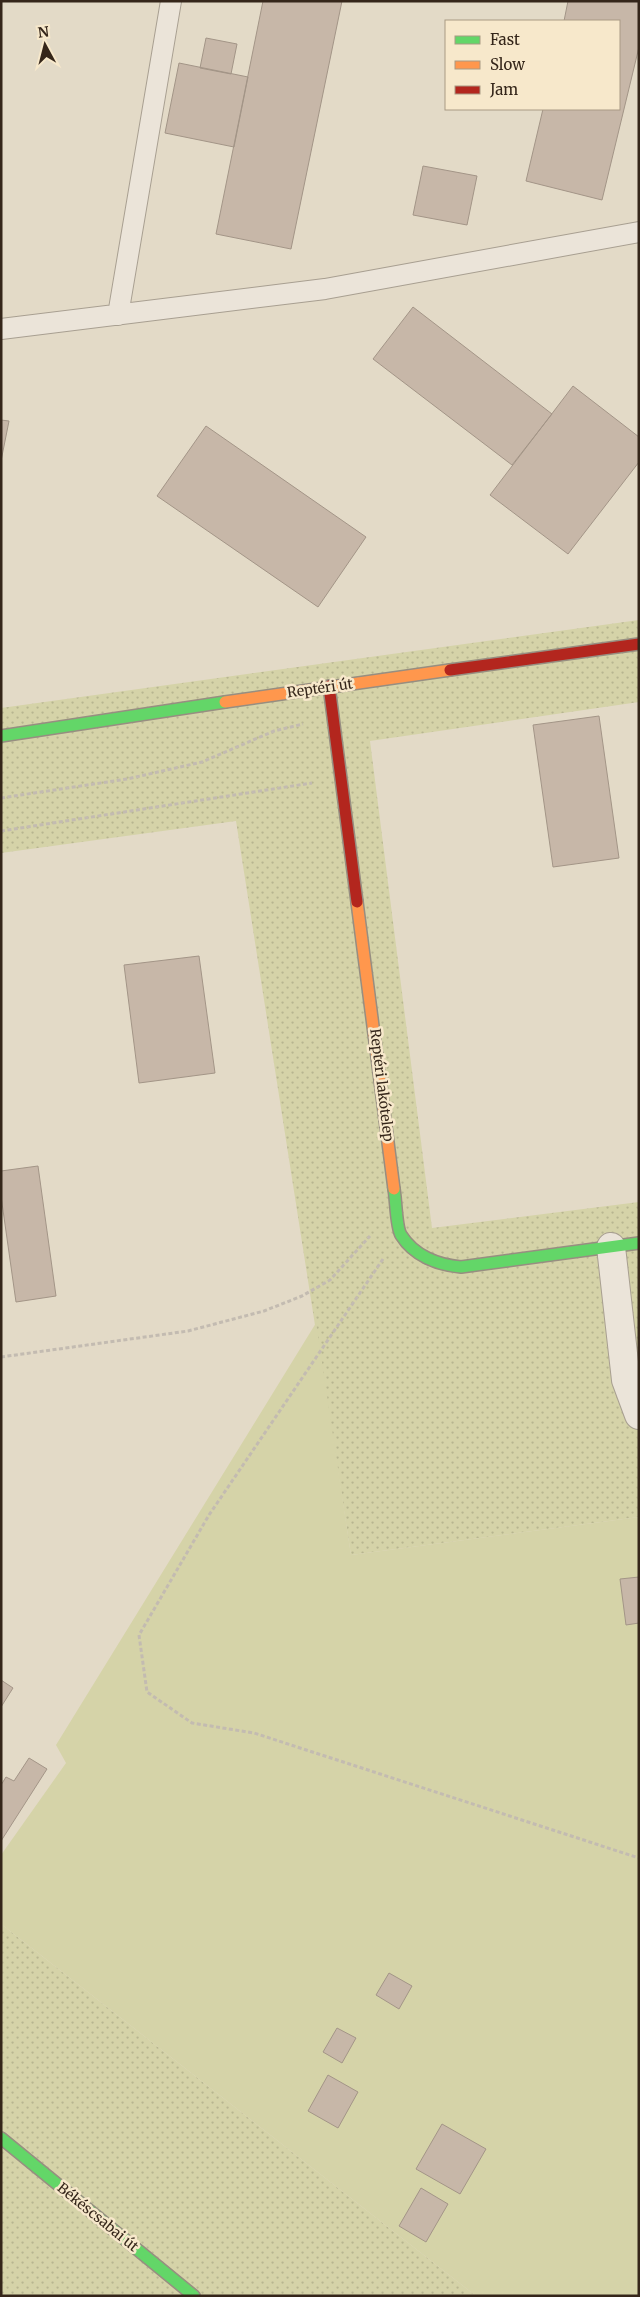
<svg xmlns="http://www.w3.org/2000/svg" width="640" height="2297" font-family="Merriweather,serif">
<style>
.grass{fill:url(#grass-dots)}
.garden{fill:#d5d3a8}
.building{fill:#c7b7a8;stroke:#a39587}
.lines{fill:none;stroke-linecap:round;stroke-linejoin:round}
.lane-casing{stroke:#a89f91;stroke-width:22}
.street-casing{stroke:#a89f91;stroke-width:30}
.fast-casing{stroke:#978e81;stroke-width:14}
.slow-casing{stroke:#978e81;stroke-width:14}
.jam-casing{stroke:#978e81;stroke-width:14}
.path{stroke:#c3bbb1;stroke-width:3;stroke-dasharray:4 2.5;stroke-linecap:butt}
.lane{stroke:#ebe4d9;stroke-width:20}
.street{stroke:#ebe4d9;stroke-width:28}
.fast{stroke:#63d668;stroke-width:11}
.slow{stroke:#ff974d;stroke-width:11}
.jam{stroke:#b3261e;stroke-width:11}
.labels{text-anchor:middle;stroke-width:5;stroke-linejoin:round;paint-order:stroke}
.street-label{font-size:14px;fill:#35261a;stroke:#f7e8cb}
</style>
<defs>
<pattern id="grass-dots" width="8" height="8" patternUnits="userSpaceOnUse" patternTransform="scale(1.25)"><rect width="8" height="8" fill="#d5d3a8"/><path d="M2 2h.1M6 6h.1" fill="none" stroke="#b7b590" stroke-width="1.8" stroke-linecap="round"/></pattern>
</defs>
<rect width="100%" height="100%" fill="#e3dac7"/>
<path class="grass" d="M639,620V702L370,741L432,1228L639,1202V1517L351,1555L236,821L1,853V708Z
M1,1924L476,2296H1Z"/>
<path class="garden" d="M316,1323L351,1555L639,1517V2296H476L1,1924V1855L66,1763L56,1745Z"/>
<path class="building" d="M263,1H342L291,249L216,234Z
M568,1H639V47L602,200L526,181L543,109H619V21H564Z
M206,38L237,44L231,74L200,68Z
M179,63L248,77L234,147L165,133Z
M423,166L477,176L467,225L413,215Z
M413,307L552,414L512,465L373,359Z
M573,386L639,437V462L568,554L490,495Z
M1,420L9,421L1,461Z
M206,426L366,537L318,607L157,496Z
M599,716L619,858L553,867L533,725Z
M199,956L215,1073L139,1083L124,965Z
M38,1166L56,1296L16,1302L1,1196V1171Z
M639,1577V1623L626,1625L620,1579Z
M1,1680L13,1688L1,1707Z
M29,1758L47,1769L1,1841V1785L6,1777L14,1781Z
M389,1973L412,1986L399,2009L376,1995Z
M337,2028L356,2038L342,2063L323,2052Z
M328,2075L358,2092L338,2128L308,2111Z
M442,2124L486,2149L460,2194L416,2169Z
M421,2188L448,2204L426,2242L399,2226Z"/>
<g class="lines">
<g class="lane-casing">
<path id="lane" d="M118,315L171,1
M1,329L325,289L639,232"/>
</g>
<g class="street-casing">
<path id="street" d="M611,1247L626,1380L639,1415"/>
</g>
<g class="fast-casing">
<path id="fast" d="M1,736L225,702
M394,1189C396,1199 396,1227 401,1235C414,1256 438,1265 461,1267L639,1243
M1,2138L194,2296"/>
</g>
<g class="slow-casing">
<path id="slow" d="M225,702L450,670
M357,902L394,1189"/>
</g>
<g class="jam-casing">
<path id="jam" d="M450,670L639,644
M329,686L357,902"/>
</g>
<path class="path" d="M1,798L127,779L202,762L274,731L303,724
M1,831L312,783
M383,1259L209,1515L139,1635L147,1692L192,1723L254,1733L639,1858
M1,1357L188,1331L264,1311L302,1296L330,1280L370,1236"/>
<use href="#lane" class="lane"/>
<use href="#street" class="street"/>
<use href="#fast" class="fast"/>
<use href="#slow" class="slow"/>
<use href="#jam" class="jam"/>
</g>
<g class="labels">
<g class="street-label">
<text transform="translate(320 688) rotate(-8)" y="5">Reptéri út</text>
<text transform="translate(382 1085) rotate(83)" y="5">Reptéri lakótelep</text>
<text transform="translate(98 2217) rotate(39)" y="5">Békéscsabai út</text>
</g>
</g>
<rect width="640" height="2297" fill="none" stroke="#35261a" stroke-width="5"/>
<rect x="445" y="20" width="175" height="90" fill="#f7e8cb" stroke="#a99a84"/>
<rect x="455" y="36" width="25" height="8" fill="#63d668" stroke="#a99a84"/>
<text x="490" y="45" font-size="15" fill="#35261a">Fast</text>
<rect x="455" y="61" width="25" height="8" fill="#ff974d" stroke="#a99a84"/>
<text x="490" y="70" font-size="15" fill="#35261a">Slow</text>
<rect x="455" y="86" width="25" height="8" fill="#b3261e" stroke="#a99a84"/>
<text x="490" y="95" font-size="15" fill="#35261a">Jam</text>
<g transform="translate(45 45) rotate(353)" stroke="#f7e8cb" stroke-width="4" paint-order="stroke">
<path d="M0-4L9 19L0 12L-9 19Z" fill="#35261a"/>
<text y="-8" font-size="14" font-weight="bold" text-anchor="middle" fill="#35261a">N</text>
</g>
</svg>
